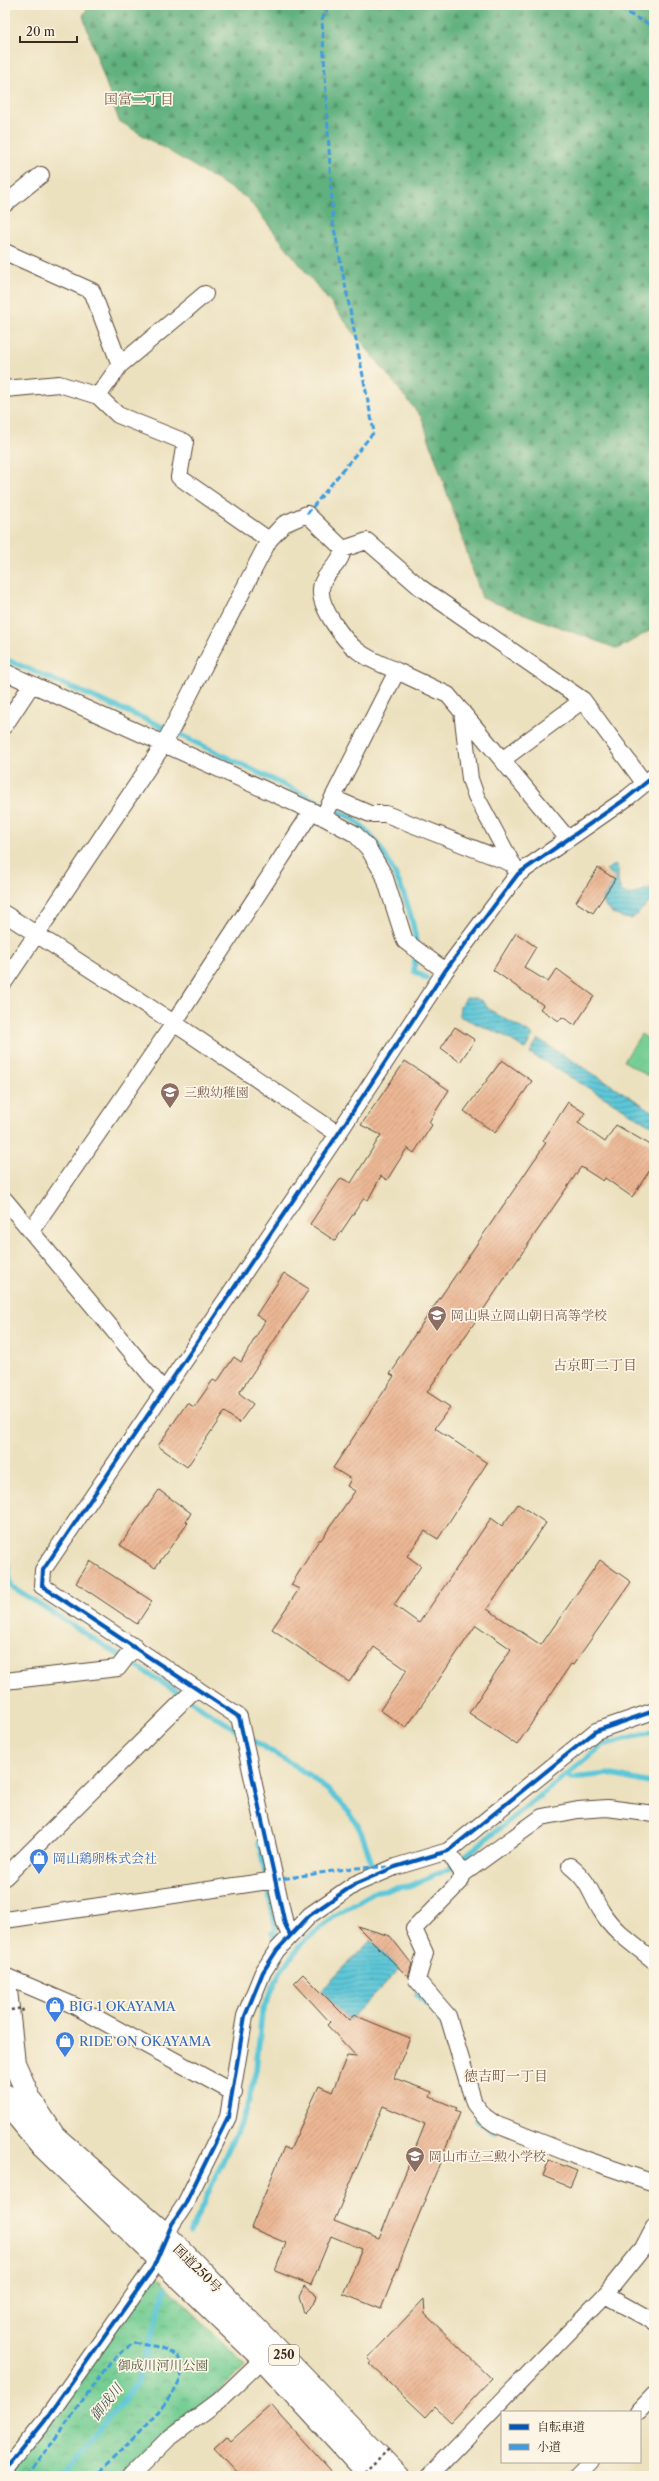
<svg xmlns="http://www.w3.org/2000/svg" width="659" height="2481" font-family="'Libre Caslon Text','Noto Serif JP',serif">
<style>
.forest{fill:url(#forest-firs);stroke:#4e6e4e}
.park{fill:url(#park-crowns);stroke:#587c59}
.pitch{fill:#76ce94;stroke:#587c59}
.water{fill:url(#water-rules);stroke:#4c787b}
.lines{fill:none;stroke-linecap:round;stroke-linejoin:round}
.stream{stroke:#5dc7d8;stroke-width:5.5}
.building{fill:url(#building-hatch);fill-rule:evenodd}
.minor-casing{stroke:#564536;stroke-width:18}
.trunk-casing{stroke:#564536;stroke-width:24}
.minor{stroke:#fff;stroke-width:16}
.trunk{stroke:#fff;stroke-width:22}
.path-bridge{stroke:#564536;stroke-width:2.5;stroke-dasharray:3 3;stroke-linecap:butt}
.quiet{stroke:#3f9ce0;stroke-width:3;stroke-dasharray:6 3;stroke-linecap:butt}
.cycleway-casing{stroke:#fcf5e5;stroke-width:6}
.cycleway{stroke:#0057b8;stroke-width:4}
.labels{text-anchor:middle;stroke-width:3.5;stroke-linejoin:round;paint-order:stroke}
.shield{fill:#fcf5e5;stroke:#75675a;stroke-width:1}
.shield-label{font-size:12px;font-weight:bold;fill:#3b2a1e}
.education-label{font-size:13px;fill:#785e54;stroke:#fcf5e5;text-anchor:start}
.shop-label{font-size:13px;fill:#366cbe;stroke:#fcf5e5;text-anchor:start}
.street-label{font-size:13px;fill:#3b2a1e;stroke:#fcf5e5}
.park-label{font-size:13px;fill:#4d5b41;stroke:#fcf5e5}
.neighbourhood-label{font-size:14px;fill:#795b47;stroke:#fcf5e5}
.water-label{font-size:14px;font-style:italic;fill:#455956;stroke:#fcf5e5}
</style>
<defs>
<pattern id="forest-firs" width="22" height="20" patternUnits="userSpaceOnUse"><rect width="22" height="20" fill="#60b17e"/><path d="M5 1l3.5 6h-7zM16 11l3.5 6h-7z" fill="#509067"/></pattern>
<pattern id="park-crowns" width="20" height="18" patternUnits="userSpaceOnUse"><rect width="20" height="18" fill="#76ce94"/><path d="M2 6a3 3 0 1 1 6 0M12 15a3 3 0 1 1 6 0" fill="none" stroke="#62a778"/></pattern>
<pattern id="water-rules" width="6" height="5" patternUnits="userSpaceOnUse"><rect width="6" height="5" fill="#5dc7d8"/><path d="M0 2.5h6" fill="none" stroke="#4ea2af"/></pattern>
<pattern id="building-hatch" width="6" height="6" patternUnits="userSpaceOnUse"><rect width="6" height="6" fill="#ecb794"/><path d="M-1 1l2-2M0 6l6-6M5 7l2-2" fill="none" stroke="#c09578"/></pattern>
</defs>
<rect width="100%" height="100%" fill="#fcf5e5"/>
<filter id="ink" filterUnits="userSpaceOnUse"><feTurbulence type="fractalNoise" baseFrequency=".025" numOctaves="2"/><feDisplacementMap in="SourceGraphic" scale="8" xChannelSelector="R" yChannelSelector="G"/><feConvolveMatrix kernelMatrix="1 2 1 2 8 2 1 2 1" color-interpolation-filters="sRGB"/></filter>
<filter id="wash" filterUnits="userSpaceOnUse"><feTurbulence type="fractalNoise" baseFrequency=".012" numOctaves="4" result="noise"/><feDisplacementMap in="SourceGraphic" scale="16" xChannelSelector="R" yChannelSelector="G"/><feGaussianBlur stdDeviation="0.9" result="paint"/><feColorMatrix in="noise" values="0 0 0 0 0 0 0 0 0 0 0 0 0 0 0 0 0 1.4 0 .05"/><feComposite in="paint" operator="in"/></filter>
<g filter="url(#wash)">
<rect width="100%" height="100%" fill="#ece1bf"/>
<path class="forest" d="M89,5H654V628L618,649L482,598L422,418L247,198L119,121L83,16Z"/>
<path class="park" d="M156,2275L246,2366L128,2476H7Z"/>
<path class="pitch" d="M641,1034L654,1043V1080L624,1061Z"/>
<path class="water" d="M615,865L618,868V882L622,893C638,899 645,885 654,888V898L632,919C618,918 608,913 602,900L616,878L606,870Z
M466,998H475L482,1001L490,1010L533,1035L525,1049L503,1035L461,1017L459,1014L460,1007Z
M538,1039L654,1112V1127L530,1053Z
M371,1940L400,1969L349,2020L321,1991Z"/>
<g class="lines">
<path class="stream" d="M5,659L168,729L352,818C384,842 408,894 415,934C417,945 415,959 414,971L426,978
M5,1548L11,1586L238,1731
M247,1737C286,1761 332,1783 357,1824C364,1836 367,1851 372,1864
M566,1775L571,1778L608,1774L654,1784
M259,1842L266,1876
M268,1887L276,1930L272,1932L275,1938
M418,1995L434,2011L445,2029
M454,2062L462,2088
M477,2119L494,2132
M190,2232L246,2111L256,2070L262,2012L280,1972L302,1943L337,1914L377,1891L409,1886L449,1869L603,1745L654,1731
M60,2476L137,2383L166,2288"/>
</g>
<g id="blocks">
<path class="building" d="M598,868L615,879L593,913L576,902Z
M516,933L536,947L524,967L548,982L557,969L594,996L575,1025L562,1017L559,1021L540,1009L543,1005L493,970Z
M455,1027L475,1040L460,1062L441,1048Z
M502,1060L532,1081L495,1133L464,1111Z
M405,1061L449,1090L429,1122L432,1125L414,1153L407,1148L387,1180L381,1176L368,1200L364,1198L335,1241L310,1224L341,1178L351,1183L381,1135L361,1125Z
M568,1102L585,1113L578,1123L605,1142L616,1125L654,1147V1164L632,1197L605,1178L603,1181L581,1167L427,1392L450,1407L435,1428L487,1463L438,1539L425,1531L407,1556L421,1566L394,1605L419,1623L491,1518L502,1526L518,1504L546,1523L487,1609L541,1645L600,1560L631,1582L573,1665L571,1664L517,1745L469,1713L511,1649L476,1625L406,1728L380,1710L407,1670L374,1647L349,1682L272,1629L299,1589L291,1585L319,1540H321L355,1491L347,1486L351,1479L333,1468L394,1376L390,1374L398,1363L396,1362L546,1143L543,1141Z
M284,1273L309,1289L239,1393L253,1404L239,1423L225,1412L223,1414L187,1467L158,1446L187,1403L194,1407L213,1380L217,1382L234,1357L241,1362L265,1321L256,1315Z
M159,1490L191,1513L186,1521L188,1523L155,1568L120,1545Z
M90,1561L152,1601L137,1624L76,1583Z
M357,1926L390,1936L412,1964L408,1977Z
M303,1974L349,2020L354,2015L410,2038L394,2078L432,2092L430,2097L457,2108L455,2111L460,2113L381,2309L343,2294L362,2249L331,2236L311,2285L275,2271L286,2243L251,2228L284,2147L290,2150L319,2086L332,2092L347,2056L357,2057L327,2025L330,2022L294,1983ZM383,2106L425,2124L379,2239L334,2221Z
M549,2160L577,2171L570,2187L543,2176Z
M304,2286L317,2295L315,2302L304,2313L299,2297Z
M424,2299L425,2314L492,2379L451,2422L435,2407L426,2417L369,2363L372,2361L368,2358Z
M271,2405L335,2476H240L214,2448L227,2436L231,2441Z"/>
</g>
</g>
<g filter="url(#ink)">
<use href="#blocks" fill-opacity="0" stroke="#564536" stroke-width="1"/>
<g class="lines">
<g class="minor-casing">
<path id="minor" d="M5,204L41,175
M5,252L92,291L120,365
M5,389L59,384L98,396L118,415L185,442L179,477L269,540L164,744L5,981
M98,396L120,365L205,294
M269,540L284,524L307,514L343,549L367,541L421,588L583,700L645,784
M343,549C341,566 322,573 321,589C319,607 344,641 358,651C369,660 384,665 397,671
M5,672L312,811L355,834L368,848L384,875L405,941L445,971
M462,711L470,779L476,796L515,869
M5,725L32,684
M502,760L583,700
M333,798L370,814H386L513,864
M323,817L397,671L448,695L568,839
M5,914L174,1023L338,1134
M5,1200L163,1390
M31,1231L174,1023L312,811
M5,1681L118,1668L135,1646
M448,1851L463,1874L460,1882L414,1929L425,1953L417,1980L448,2016L474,2103L484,2116L495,2124L573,2155L654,2183
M570,1866C591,1883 589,1892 602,1912C614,1932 636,1946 654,1961
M463,1874L542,1817L578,1810L607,1808L654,1814
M5,1877L196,1688
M5,1920L275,1880
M290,1935L285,1924L239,1717L42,1586L43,1570L338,1134L445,971L518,874L627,798L654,776
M5,1976L73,2005L234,2093
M605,2295L654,2322
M638,2412L654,2395
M5,2470L44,2422L153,2268L172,2224L184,2206L228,2117L245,2016L263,1972L277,1950L310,1915L355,1884L395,1867L448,1851L596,1731L654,1711
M131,2476L168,2439L219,2401L263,2359
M429,2476L605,2295L643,2248L654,2227
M577,2476L591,2462"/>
</g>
<g class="trunk-casing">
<path id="trunk" d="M5,1981L14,2063L30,2099L54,2136L167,2236L398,2476
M5,2095L9,2106L42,2146L263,2359L371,2476"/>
</g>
<use href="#minor" class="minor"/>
<use href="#trunk" class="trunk"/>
<path class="path-bridge" d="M5,2011L22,2008L23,2012
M360,2476L388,2450L391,2453"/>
<path class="quiet" d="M612,5L654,27
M307,514L374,432L333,223L322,19L329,5
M275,1880L352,1868L388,1867
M28,2476L111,2361L133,2343C152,2346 168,2346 182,2361C182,2367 182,2374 180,2379C168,2409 119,2451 96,2476"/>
<g class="cycleway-casing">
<path id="cycleway" d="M290,1935L285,1924L239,1717L42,1586L43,1570L338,1134L445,971L518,874L627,798L654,776
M5,2470L44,2422L153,2268L172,2224L184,2206L228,2117L245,2016L263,1972L277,1950L310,1915L355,1884L395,1867L448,1851L596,1731L654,1711"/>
</g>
<use href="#cycleway" class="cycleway"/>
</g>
</g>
<defs>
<g id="school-pin" transform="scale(1)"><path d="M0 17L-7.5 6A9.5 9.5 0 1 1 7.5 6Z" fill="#8d6e63" stroke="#fcf5e5"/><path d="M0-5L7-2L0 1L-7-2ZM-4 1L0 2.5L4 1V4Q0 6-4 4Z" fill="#fff"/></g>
<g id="shop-pin" transform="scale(1)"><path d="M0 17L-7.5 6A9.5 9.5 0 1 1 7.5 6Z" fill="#3f7fe0" stroke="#fcf5e5"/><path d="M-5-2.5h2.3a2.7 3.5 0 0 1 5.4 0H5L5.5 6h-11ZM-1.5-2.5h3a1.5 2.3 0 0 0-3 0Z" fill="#fff"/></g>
</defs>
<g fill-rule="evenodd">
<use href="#school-pin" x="170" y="1092"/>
<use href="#school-pin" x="437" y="1315"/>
<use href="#shop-pin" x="39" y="1858"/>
<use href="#shop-pin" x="55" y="2006"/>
<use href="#shop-pin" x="65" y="2041"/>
<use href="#school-pin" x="415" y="2156"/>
</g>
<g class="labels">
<rect class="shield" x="269" y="2345" width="30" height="20" rx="3"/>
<g class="shield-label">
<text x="284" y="2359">250</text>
</g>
<g class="education-label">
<text x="184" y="1097">三勲幼稚園</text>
<text x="451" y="1320">岡山県立岡山朝日高等学校</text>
<text x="429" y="2161">岡山市立三勲小学校</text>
</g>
<g class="shop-label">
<text x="53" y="1863">岡山鶏卵株式会社</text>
<text x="69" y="2011">BIG 1 OKAYAMA</text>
<text x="79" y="2046">RIDE ON OKAYAMA</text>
</g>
<g class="street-label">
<text transform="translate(198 2268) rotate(45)" y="5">国道250号</text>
</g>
<g class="park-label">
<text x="163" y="2370">御成川河川公園</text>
</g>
<g class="neighbourhood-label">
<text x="139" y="104">国富二丁目</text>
<text x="595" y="1370">古京町二丁目</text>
<text x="506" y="2081">徳吉町一丁目</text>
</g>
<g class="water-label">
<text transform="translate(106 2402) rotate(-51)" y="5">御成川</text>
</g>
</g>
<rect width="659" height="2481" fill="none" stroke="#fcf5e5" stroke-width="20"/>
<rect x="501" y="2411" width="140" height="52" fill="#fcf5e5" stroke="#afa495"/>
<rect x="509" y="2424" width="20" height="6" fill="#0057b8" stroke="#afa495"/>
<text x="537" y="2431" font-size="12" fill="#3b2a1e">自転車道</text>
<rect x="509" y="2444" width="20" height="6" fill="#3f9ce0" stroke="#afa495"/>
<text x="537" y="2451" font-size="12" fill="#3b2a1e">小道</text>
<path d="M20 36v6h57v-6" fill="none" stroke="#3b2a1e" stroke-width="2"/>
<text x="26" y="36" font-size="12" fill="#3b2a1e" stroke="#fcf5e5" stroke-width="3" paint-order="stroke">20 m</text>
</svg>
